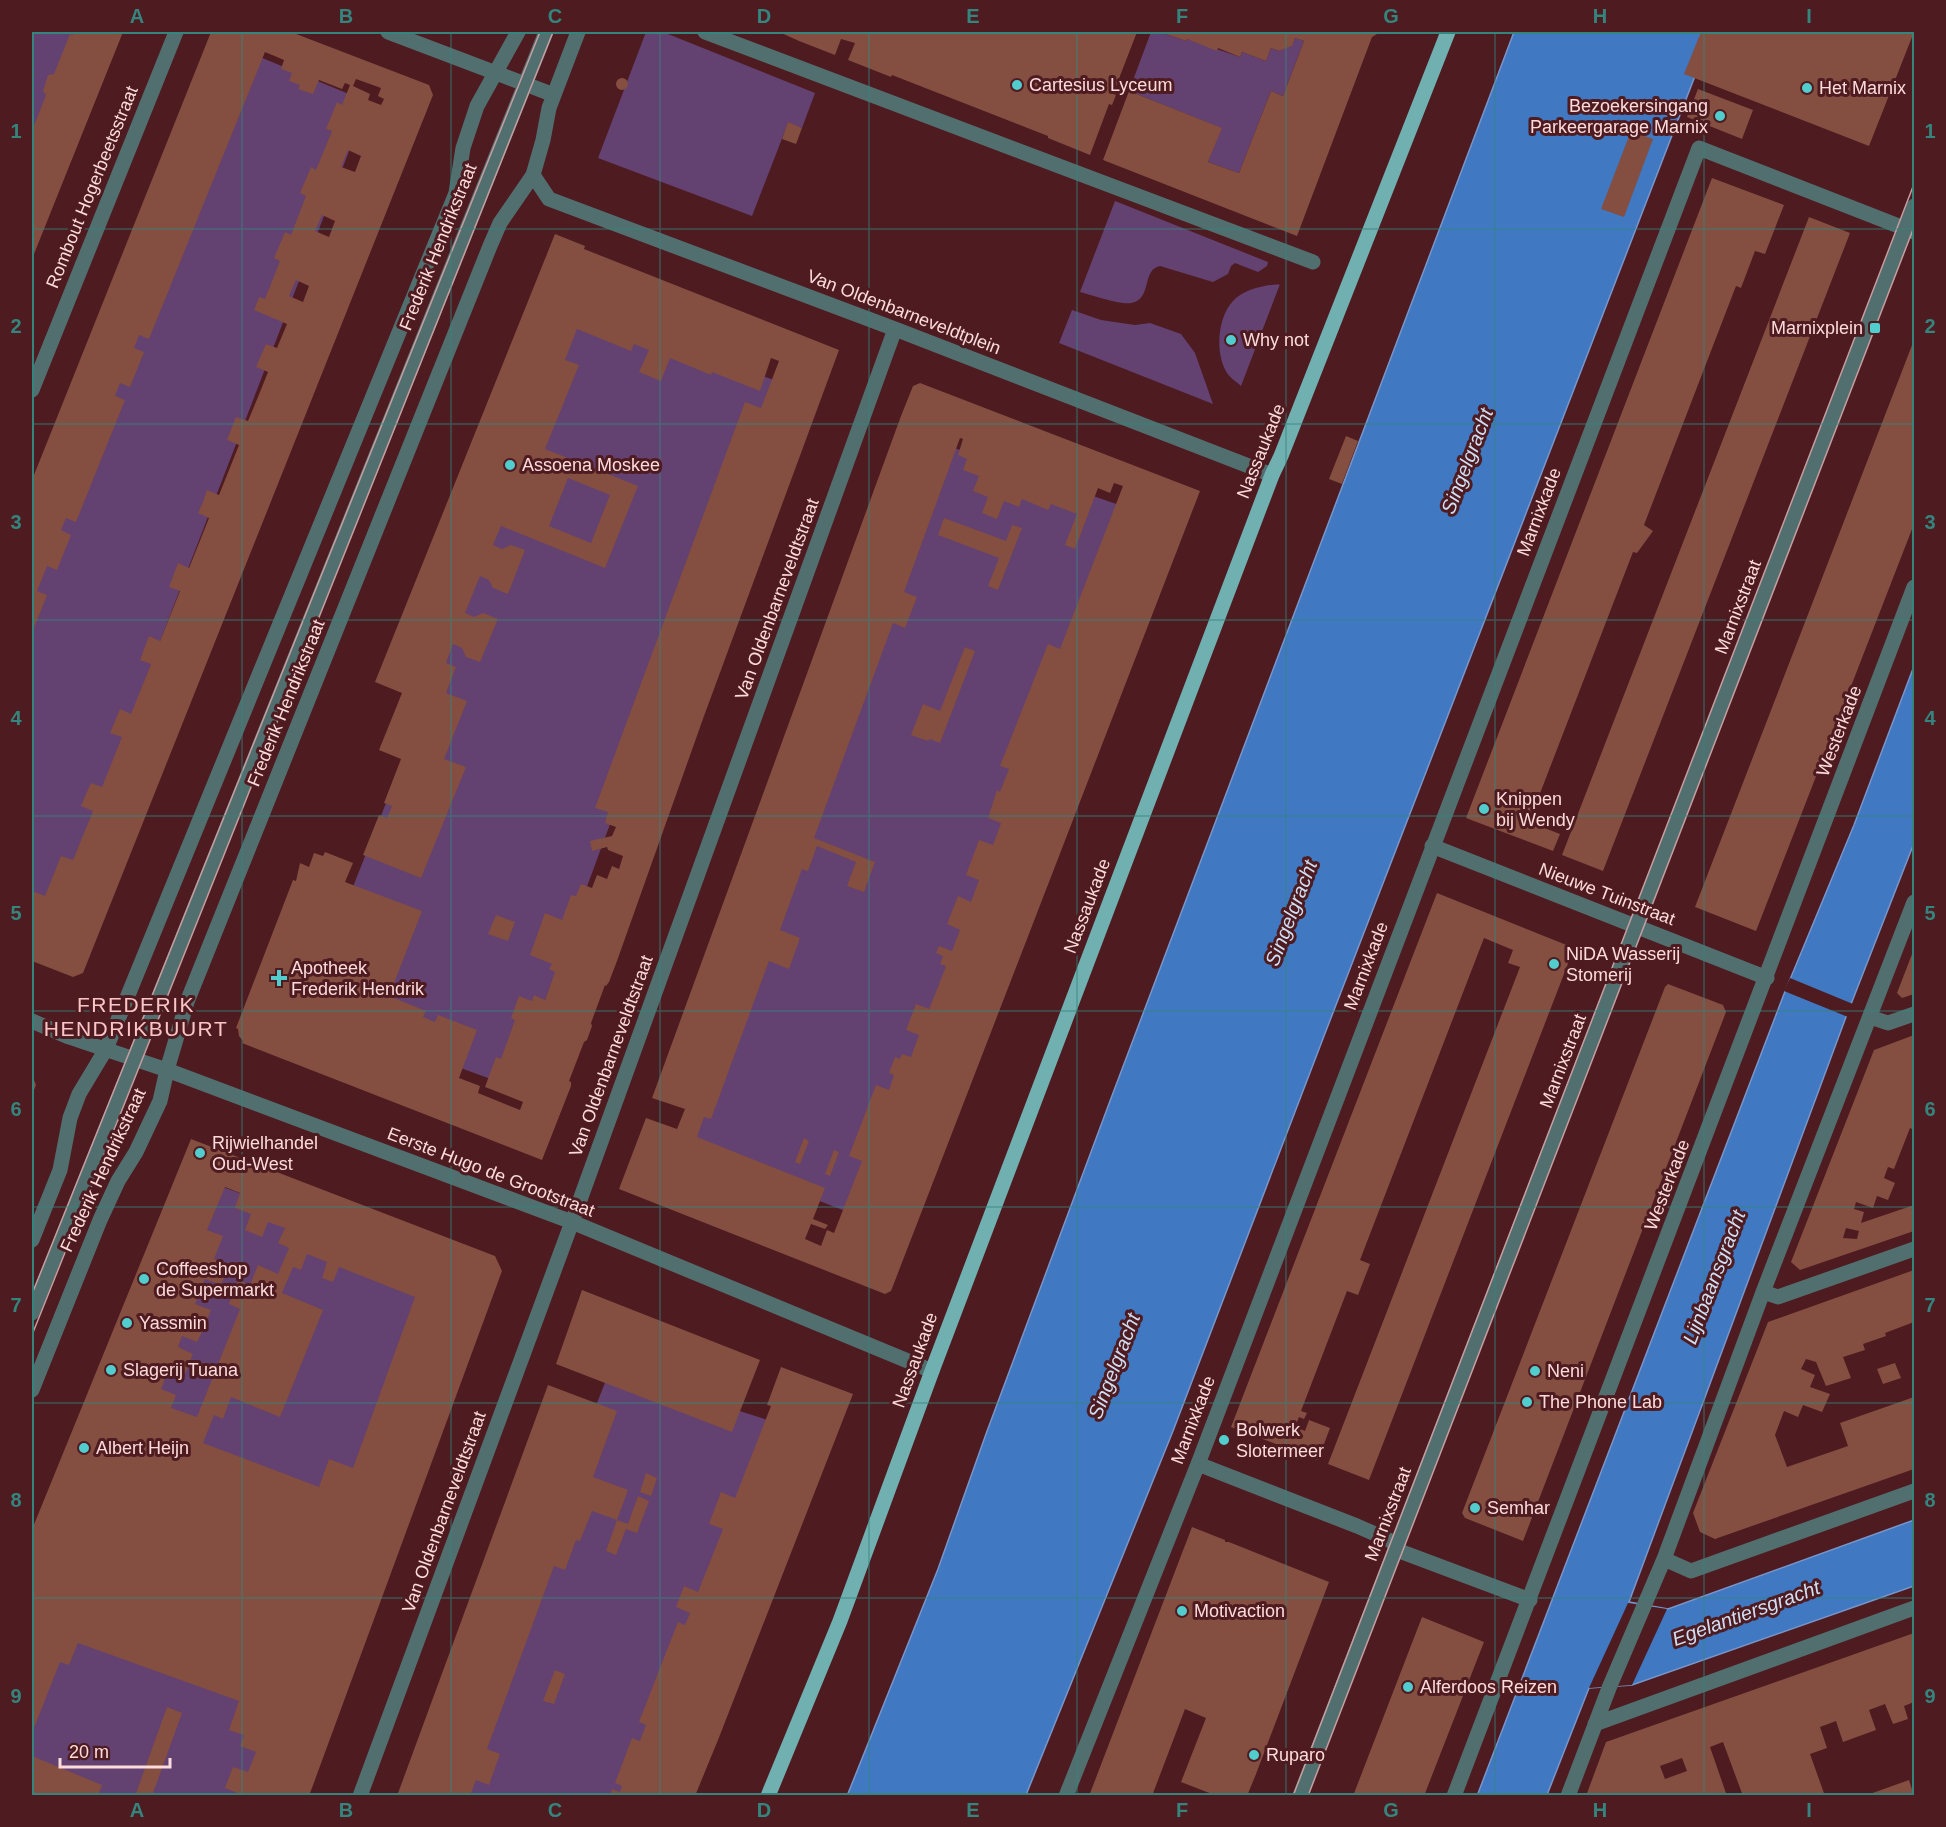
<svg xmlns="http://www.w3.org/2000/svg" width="1946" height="1827" font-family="Arial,sans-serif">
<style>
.green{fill:#634171}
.water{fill:#4078c2;stroke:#7996ca;stroke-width:1.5}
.pier{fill:#4e1b21}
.building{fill:#844e40;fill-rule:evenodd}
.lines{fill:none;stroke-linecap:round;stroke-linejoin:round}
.minor{stroke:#526f6f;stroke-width:15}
.major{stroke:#71b0b0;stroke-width:15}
.tram{stroke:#c59ea0;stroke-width:1.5}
.grid{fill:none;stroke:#33857e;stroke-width:1.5;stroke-opacity:0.55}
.poi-dot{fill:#52cdce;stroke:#4e1b21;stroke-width:2}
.labels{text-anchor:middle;stroke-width:6;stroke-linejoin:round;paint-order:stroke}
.poi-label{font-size:18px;fill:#fddbdb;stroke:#4e1b21;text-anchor:start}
.street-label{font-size:18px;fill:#fddbdb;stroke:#4e1b21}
.water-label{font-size:20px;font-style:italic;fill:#cfdef2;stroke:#4e1b21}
.quarter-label{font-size:21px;letter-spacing:1.5px;fill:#fac5c6;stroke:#4e1b21}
.neatline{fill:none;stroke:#33857e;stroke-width:2}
.grid-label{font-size:20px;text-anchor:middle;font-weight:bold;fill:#33857e}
</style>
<rect width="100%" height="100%" fill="#4e1b21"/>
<path class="green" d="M32,32H83L32,158Z
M646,32H663L815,93L802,128L788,123L752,216L598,158Z
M1151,32H1160L1186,41L1187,39L1240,57L1242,52L1266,61L1271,48L1279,51L1291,46L1295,38L1304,41L1283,96L1271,91L1239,173L1208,162L1221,128L1129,91Z
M253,54L368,102L56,911L32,904V576Z
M1115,201L1268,262L1267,266L1258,272L1235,263L1231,266L1228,274L1213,282L1160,266C1141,270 1153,299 1131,303C1121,305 1091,295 1080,292Z
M1281,284H1280L1241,386C1237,382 1230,378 1227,373C1215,354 1217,318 1233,301C1244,289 1265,285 1281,284Z
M1072,310L1101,320L1135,325L1150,323L1181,334L1195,353L1213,404L1059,343Z
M580,311L774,380L513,1087L304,1011Z
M940,443L1125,507L858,1216L674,1144Z
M215,1184L458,1274L315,1600L93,1513Z
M610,1370L774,1422L636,1795L442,1796Z
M59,1620L283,1705L250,1795L32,1796V1685Z"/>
<path class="water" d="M1514,32H1712L1324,1036L1173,1431L1026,1795L847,1796L938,1569L986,1434L1110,1101Z
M1914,666V843L1846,1017L1629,1602L1668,1609L1914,1520V1586L1632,1685L1589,1688L1547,1795L1477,1796L1784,994L1854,825Z"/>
<path class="pier" d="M1790,978L1853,1004L1848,1017L1784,991Z
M1628,1603L1667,1609L1632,1685L1589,1688Z"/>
<path class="building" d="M74,32H123L32,259V131L46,95L43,91L48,75L54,74L70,34L73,35Z
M211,32H291L429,85L433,95L83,973L73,977L32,961V891L45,896L61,856L73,860L93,811L81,806L86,794L91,783L102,787L122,737L110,733L120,709L131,714L151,664L140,660L149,636L160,641L180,591L169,587L178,563L189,568L209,518L198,513L203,502L207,490L219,495L239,445L227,440L236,417L248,421L258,397L268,372L256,367L266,344L277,348L287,324L254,310L259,297L265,299L280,261L274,258L285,232L291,235L306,196L300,193L311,167L316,170L332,131L326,129L337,102L342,105L350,85L345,83L342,89L319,80L313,94L298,89L300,85L289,81L292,73L281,69L284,60L265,52L149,339L139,335L134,348L144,352L130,387L120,383L115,396L125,400L76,522L66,518L61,530L71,535L57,570L47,566L37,591L47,595L32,633V480ZM356,79L381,88L378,96L384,99L381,105L368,100L370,94L353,86ZM348,150L361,156L355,172L341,167ZM322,215L335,221L329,237L315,231ZM296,280L309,286L303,302L289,296Z
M779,32H1137L1113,94L1116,95L1112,105L1109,104L1090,155L1048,138V136L892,75L891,77L848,60L855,43L841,39L835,55L799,41Z
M1160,32H1376L1377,34L1372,37L1297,236L1103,160L1129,91L1222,128L1208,162L1239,173L1271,91L1283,96L1304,41L1295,38L1292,46L1279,51L1271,48L1266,61L1242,52L1240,57L1218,48L1217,51L1187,39L1186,41Z
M1701,32H1914L1869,146L1684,74Z
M616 84a6 6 0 1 1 12 0a6 6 0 1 1-12 0Z
M1698,89L1753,110L1742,139L1687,117Z
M788,122L802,128L796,144L782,139Z
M1631,131L1653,139L1624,217L1601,209Z
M1712,178L1784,205L1765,254L1755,251L1741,288L1736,286L1644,525L1653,531L1637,553L1633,552L1529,822L1560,834L1553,851L1466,818Z
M1809,217L1850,233L1603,871L1562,855Z
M555,234L585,246L584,249L839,350L704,716L617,961L609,982L606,986L605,985L591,1023L592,1026L587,1040L584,1042L569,1081L571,1082V1086L542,1160L242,1043L243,1041L239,1036L238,1029L236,1028L293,880L296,881L300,863L309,867L314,853L323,856L325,852L353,863L345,882L422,911L389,996L426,1011L423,1017L435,1022L438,1015L477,1030L459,1078L480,1086L478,1093L520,1110L523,1102L485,1087L496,1057L501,1059L515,1020L511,1018L519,996L532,1001L534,995L545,1000L555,972L549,969L552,964L530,955L545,913L562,920L571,895L576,896L581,884L592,888L597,875L607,879L612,866L619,869L623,856L608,850L607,847L592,851L590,841L612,836L616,827L605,823L608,812L595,808L745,402L761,408L779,361L771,358L760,391L722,376L712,372L711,375L670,358L661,381L639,372L649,350L634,344L631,351L577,329L565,360L579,365L545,449L638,486L605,568L501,526L493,545L502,549L511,545L525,550L508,594L493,588L489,580L480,576L465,613L474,617L483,613L498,619L480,662L466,657L462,648L453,644L446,663L456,667L446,693L467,701L444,759L466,767L421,878L363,855L379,815L387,818L392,806L384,803L401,759L379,750L402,693L375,682ZM568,478L610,495L591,543L549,526Z
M1914,340V524L1756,931L1695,907Z
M920,383L1200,491L891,1291L885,1294L619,1189L646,1118L677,1129L685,1109L652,1098L901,416L913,386ZM960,438L963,439L958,455L967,459L963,470L979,476L973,491L988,497L982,513L997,519L1004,501L1019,507L1022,499L1048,510L1051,504L1077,514L1065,545L1075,549L1098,488L1110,493L1114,483L1123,486L1060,649L1048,644L1000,766L1009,769L1000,792L997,790L988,818L1001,823L993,845L979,840L966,875L979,880L971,902L958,896L947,924L960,930L952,951L939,946L936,953L943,956L940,964L946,966L938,987L929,1009L916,1004L906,1030L919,1035L911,1057L902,1054L900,1059L895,1057L889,1073L894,1075L889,1090L876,1085L849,1156L862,1161L834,1233L827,1230L821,1246L805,1239L811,1224L825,1229L828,1225L813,1219L825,1188L697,1137L704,1117L711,1119L769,961L789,969L800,938L780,930L802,869L808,871L817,846L856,862L847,886L864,892L875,862L814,838L893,623L905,628L917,597L904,592Z
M1346,436L1358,441L1342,484L1329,479Z
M944,518L1006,541L1012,525L1022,528L998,590L988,586L999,558L938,535Z
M965,647L975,651L940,743L930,739L928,741L911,735L923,704L940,711Z
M1437,893L1574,948L1369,1480L1328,1464L1520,967L1508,963L1513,950L1484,938L1360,1260L1370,1264L1358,1295L1347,1291L1301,1411L1307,1413L1304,1419L1299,1417L1295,1427L1305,1431L1309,1420L1330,1428L1318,1460L1231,1427Z
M496,915L515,922L508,941L488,934Z
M1914,949V994L1902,998L1897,993Z
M1668,984L1723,1005L1726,1012L1523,1541L1465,1518L1462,1513L1665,987Z
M1914,1035V1130L1910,1128L1894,1169L1888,1167L1884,1178L1895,1183L1888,1200L1877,1196L1873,1208L1856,1202L1854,1209L1864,1212L1861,1223L1914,1205V1231L1800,1270L1791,1262L1874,1050ZM1846,1228L1859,1231L1857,1239L1843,1238Z
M32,1075L36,1085L32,1095Z
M804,1138L809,1141L800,1164L795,1162Z
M191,1139L495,1256L502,1271L309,1796H239L240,1794L225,1788L233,1767L248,1772L256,1752L240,1746L244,1735L229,1730L239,1701L78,1643L69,1665L60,1662L32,1733V1534L33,1527ZM225,1187L240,1193L235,1208L251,1214L245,1230L262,1237L268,1222L285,1228L278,1243L289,1248L278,1274L258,1265L250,1285L238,1280L229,1304L240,1309L197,1417L171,1408L176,1395L161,1389L170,1367L185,1374L193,1354L178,1347L182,1336L197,1342L203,1330L211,1310L195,1304L205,1279L221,1285L229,1265L214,1259L223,1236L207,1230ZM307,1254L327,1262L322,1278L333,1282L339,1267L415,1297L353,1468L329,1459L319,1487L203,1443L214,1415L223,1419L231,1397L280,1417L323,1310L282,1293L293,1267L301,1270Z
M834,1150L839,1152L830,1176L825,1174Z
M1914,1270V1322L1885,1333L1886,1336L1863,1344L1865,1350L1843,1357L1851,1378L1826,1386L1816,1362L1806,1359L1801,1369L1815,1375L1810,1387L1830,1394L1822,1412L1803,1405L1798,1417L1784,1411L1775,1435L1787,1467L1848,1446L1840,1423L1914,1397V1469L1715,1539L1700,1532L1693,1513L1768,1322Z
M582,1290L760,1360L732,1432L556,1364Z
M1895,1363L1901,1378L1883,1384L1877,1369Z
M781,1367L853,1394L718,1740L695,1796H610L612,1789L620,1792L622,1786L615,1783L632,1738L640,1741L646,1725L639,1722L665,1655L678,1622L685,1625L690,1613L676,1607L684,1586L698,1592L723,1529L709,1524L721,1492L735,1498L771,1406L767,1405Z
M548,1385L617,1411L593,1477L628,1490L617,1520L592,1511L580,1541L576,1540L565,1570L554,1566L487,1749L500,1754L489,1785L476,1780L470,1796H397Z
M646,1473L657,1478L651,1496L640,1492Z
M638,1496L649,1501L637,1533L626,1529L616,1555L606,1551L617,1520L628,1524Z
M1192,1527L1225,1540V1542H1229L1329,1582L1256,1774L1247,1796H1211L1212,1794L1181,1782L1206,1718L1185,1709L1152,1796H1089Z
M1422,1617L1484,1642L1424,1796H1353Z
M1914,1633V1702L1904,1706L1908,1719L1893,1724L1885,1704L1869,1710L1876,1730L1843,1742L1836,1721L1820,1727L1827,1748L1810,1754L1825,1796H1743L1723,1742L1710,1747L1727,1796H1586L1606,1742ZM1682,1758L1687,1771L1665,1779L1660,1766Z
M555,1670L565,1674L554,1704L543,1701Z
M167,1707L182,1713L152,1796H135Z
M32,1756L102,1785L98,1796H32Z
M1909,1780L1914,1796H1867V1795Z"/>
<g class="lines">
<path class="minor" d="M388,32L554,95
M705,32L1313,262
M533,175L549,199L895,329L1272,475
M32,390L176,32
M1432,846L1767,978
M1870,1017L1888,1023L1914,1014
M32,1021L69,1037L167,1070L572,1222L932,1371
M32,1240L60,1170L70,1118L79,1094L106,1049L456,193L463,148L477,106L518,32
M1763,1292L1778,1297L1914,1249
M32,1313L546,32
M32,1390L100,1220L118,1181L136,1152L160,1101L167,1070L187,1002L490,246L500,223L533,175L543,140L549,108L578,32
M1198,1464L1357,1526L1391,1541L1402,1552L1530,1600
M1664,1559L1691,1571L1914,1491
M1595,1724L1914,1608
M360,1796L572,1222L895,329
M1066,1796L1198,1464L1699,148L1914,232
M1300,1796L1914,206
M1454,1796L1914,587
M1568,1796L1609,1688L1664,1559L1763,1292L1914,902"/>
<path class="major" d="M768,1796L840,1621L932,1371L1272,475L1281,456L1448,32"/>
<path class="tram" d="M32,1294L540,32
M32,1335L553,32
M1293,1796L1914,184
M1308,1796L1914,227"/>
</g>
<path class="grid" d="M242,32V1796M451,32V1796M660,32V1796M869,32V1796M1077,32V1796M1286,32V1796M1495,32V1796M1704,32V1796M32,229H1914M32,424H1914M32,620H1914M32,816H1914M32,1011H1914M32,1207H1914M32,1403H1914M32,1598H1914"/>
<g class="poi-dot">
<circle cx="1017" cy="85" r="6"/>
<circle cx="1807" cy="88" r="6"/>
<circle cx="1720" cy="116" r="6"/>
<rect x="1869" y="322" width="12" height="12" rx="3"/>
<circle cx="1231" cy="340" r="6"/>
<circle cx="510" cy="465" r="6"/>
<circle cx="1484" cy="809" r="6"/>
<circle cx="1554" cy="964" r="6"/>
<path d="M276 969h6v6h6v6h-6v6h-6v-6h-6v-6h6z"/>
<circle cx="200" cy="1153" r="6"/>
<circle cx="144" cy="1279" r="6"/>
<circle cx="127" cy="1323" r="6"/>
<circle cx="111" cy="1370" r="6"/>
<circle cx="1535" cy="1371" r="6"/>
<circle cx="1527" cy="1402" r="6"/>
<circle cx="1224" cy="1440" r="6"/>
<circle cx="84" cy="1448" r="6"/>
<circle cx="1475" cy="1508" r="6"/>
<circle cx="1182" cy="1611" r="6"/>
<circle cx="1408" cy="1687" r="6"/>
<circle cx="1254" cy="1755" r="6"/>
</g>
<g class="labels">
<g class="poi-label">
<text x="1029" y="91">Cartesius Lyceum</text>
<text x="1819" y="94">Het Marnix</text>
<text x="1708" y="112" text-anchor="end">Bezoekersingang<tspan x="1708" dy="21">Parkeergarage Marnix</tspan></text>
<text x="1863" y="334" text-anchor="end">Marnixplein</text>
<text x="1243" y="346">Why not</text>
<text x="522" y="471">Assoena Moskee</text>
<text x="1496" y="805">Knippen<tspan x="1496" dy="21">bij Wendy</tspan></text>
<text x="1566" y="960">NiDA Wasserij<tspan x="1566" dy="21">Stomerij</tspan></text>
<text x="291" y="974">Apotheek<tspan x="291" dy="21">Frederik Hendrik</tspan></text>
<text x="212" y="1149">Rijwielhandel<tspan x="212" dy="21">Oud-West</tspan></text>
<text x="156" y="1275">Coffeeshop<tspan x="156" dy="21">de Supermarkt</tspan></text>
<text x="139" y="1329">Yassmin</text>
<text x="123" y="1376">Slagerij Tuana</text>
<text x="1547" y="1377">Neni</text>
<text x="1539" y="1408">The Phone Lab</text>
<text x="1236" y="1436">Bolwerk<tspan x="1236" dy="21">Slotermeer</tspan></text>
<text x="96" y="1454">Albert Heijn</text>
<text x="1487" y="1514">Semhar</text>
<text x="1194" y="1617">Motivaction</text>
<text x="1420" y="1693">Alferdoos Reizen</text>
<text x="1266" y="1761">Ruparo</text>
</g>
<g class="street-label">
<text transform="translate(92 187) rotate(-68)" y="6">Rombout Hogerbeetsstraat</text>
<text transform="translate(438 247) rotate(-68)" y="6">Frederik Hendrikstraat</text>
<text transform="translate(904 312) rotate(21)" y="6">Van Oldenbarneveldtplein</text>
<text transform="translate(1261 451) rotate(-68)" y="6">Nassaukade</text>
<text transform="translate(1539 512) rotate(-69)" y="6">Marnixkade</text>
<text transform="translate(777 599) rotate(-70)" y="6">Van Oldenbarneveldtstraat</text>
<text transform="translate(1738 607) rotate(-69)" y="6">Marnixstraat</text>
<text transform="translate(286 703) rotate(-68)" y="6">Frederik Hendrikstraat</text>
<text transform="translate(1839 731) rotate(-69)" y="6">Westerkade</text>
<text transform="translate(1607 894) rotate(21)" y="6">Nieuwe Tuinstraat</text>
<text transform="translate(1087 906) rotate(-69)" y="6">Nassaukade</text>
<text transform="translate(1366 966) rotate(-69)" y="6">Marnixkade</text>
<text transform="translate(611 1056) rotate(-70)" y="6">Van Oldenbarneveldtstraat</text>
<text transform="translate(1563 1061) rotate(-69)" y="6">Marnixstraat</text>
<text transform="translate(103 1170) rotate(-65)" y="6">Frederik Hendrikstraat</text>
<text transform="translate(491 1172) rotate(21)" y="6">Eerste Hugo de Grootstraat</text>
<text transform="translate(1667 1185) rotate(-69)" y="6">Westerkade</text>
<text transform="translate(915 1360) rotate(-70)" y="6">Nassaukade</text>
<text transform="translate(1193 1420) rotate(-69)" y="6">Marnixkade</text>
<text transform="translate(444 1512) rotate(-70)" y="6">Van Oldenbarneveldtstraat</text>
<text transform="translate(1388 1514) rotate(-69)" y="6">Marnixstraat</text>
</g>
<g class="water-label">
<text transform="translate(1467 461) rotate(-69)" y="7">Singelgracht</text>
<text transform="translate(1291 913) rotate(-69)" y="7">Singelgracht</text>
<text transform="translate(1714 1277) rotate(-69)" y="7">Lijnbaansgracht</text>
<text transform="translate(1114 1366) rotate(-69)" y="7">Singelgracht</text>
<text transform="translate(1746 1613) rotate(-20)" y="7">Egelantiersgracht</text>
</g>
<g class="quarter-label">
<text x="136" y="1012">FREDERIK<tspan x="136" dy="24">HENDRIKBUURT</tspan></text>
</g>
</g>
<rect width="1946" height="1827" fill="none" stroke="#4e1b21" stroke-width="66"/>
<path d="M60 1758v9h110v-9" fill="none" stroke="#fddbdb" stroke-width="3"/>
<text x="69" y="1758" font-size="18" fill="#fddbdb" stroke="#4e1b21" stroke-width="4.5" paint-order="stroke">20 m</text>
<rect x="33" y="33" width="1880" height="1761" class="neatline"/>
<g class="grid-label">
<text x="137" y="23">A</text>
<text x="346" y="23">B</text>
<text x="555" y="23">C</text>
<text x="764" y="23">D</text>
<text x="973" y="23">E</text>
<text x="1182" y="23">F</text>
<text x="1391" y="23">G</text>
<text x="1600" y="23">H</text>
<text x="1809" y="23">I</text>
<text x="16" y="138">1</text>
<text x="1930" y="138">1</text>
<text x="16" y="333">2</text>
<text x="1930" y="333">2</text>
<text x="16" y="529">3</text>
<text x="1930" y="529">3</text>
<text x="16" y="725">4</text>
<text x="1930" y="725">4</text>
<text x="16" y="920">5</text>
<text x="1930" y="920">5</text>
<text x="16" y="1116">6</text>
<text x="1930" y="1116">6</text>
<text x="16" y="1312">7</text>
<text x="1930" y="1312">7</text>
<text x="16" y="1507">8</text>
<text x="1930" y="1507">8</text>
<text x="16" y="1703">9</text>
<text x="1930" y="1703">9</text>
<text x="137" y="1817">A</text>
<text x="346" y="1817">B</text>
<text x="555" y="1817">C</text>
<text x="764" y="1817">D</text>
<text x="973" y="1817">E</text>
<text x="1182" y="1817">F</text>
<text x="1391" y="1817">G</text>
<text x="1600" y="1817">H</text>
<text x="1809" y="1817">I</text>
</g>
</svg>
